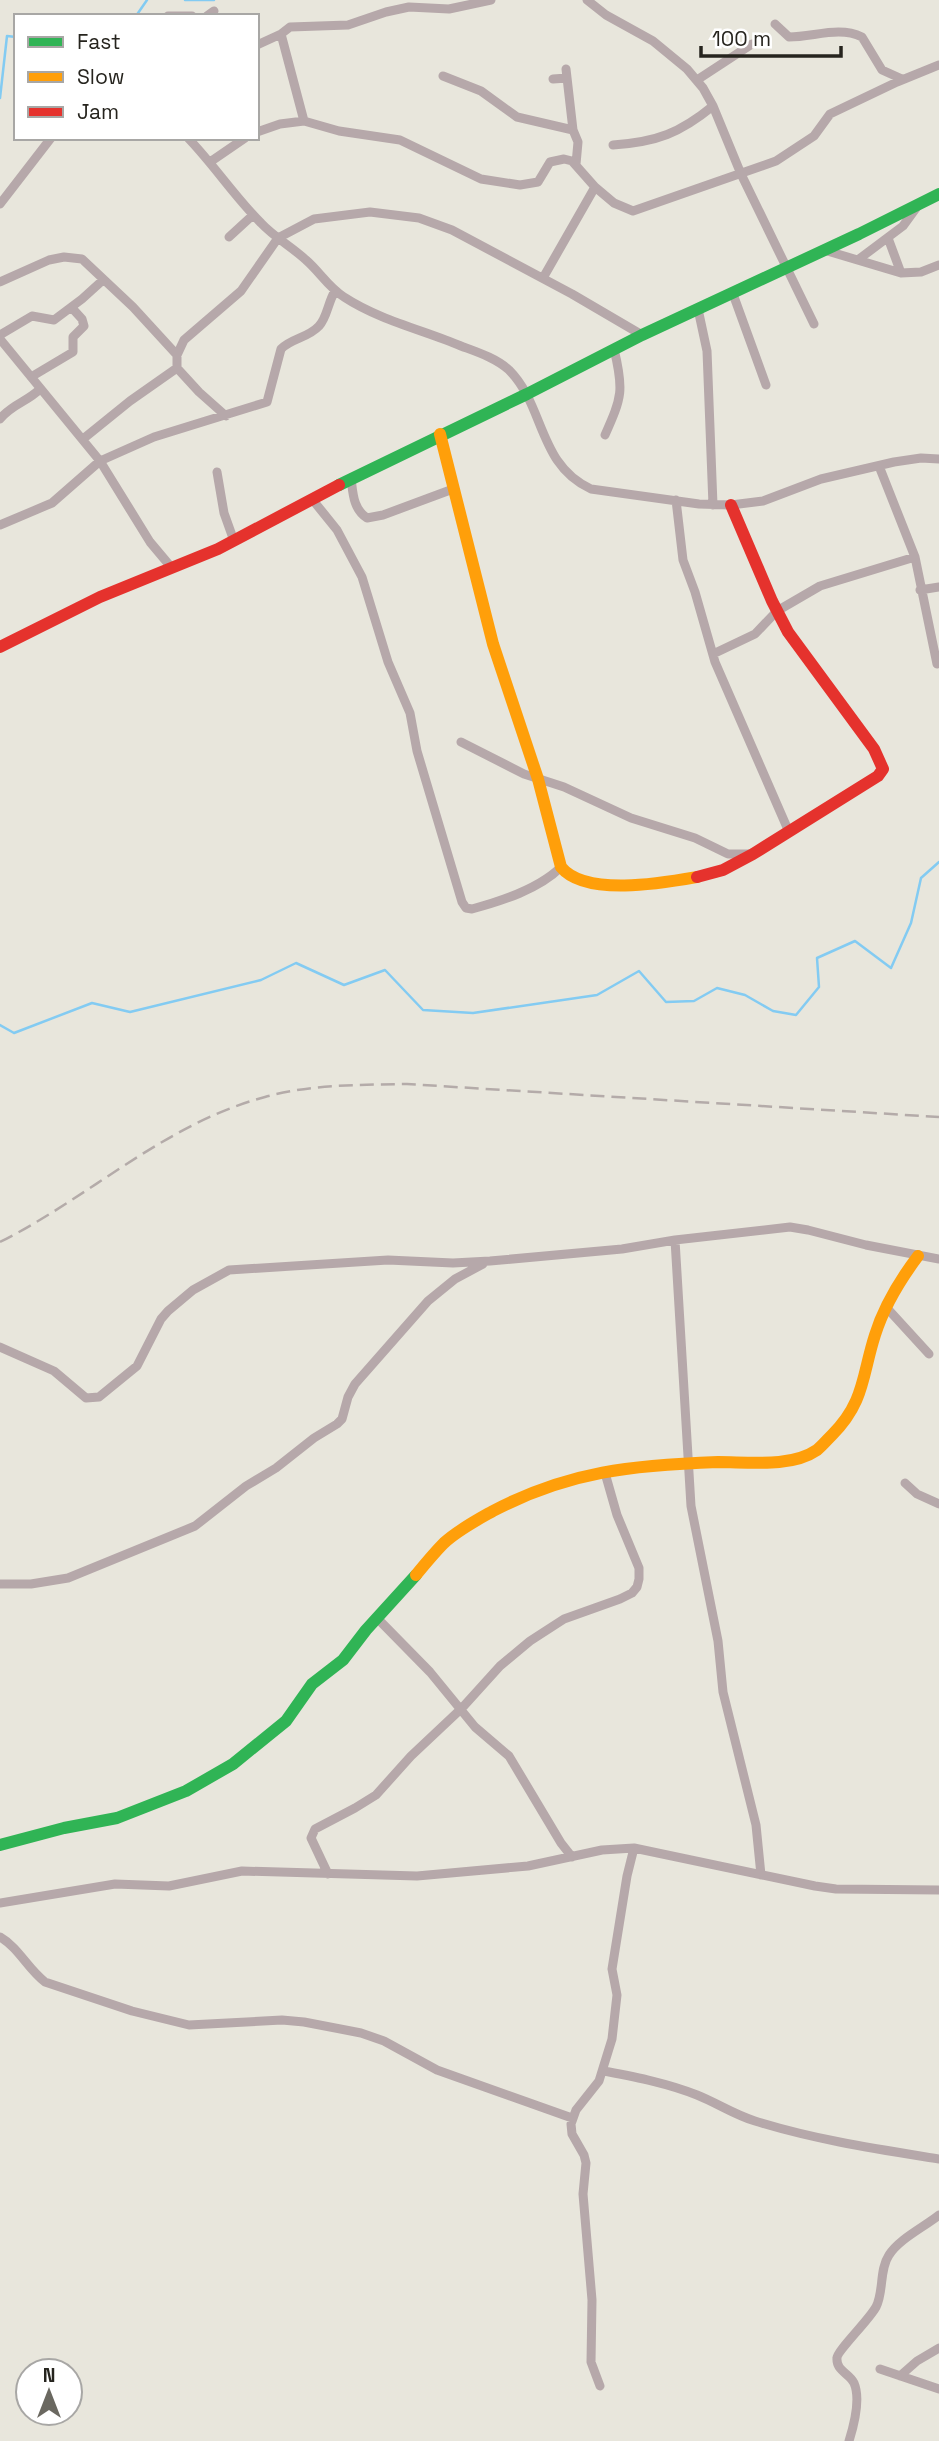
<svg xmlns="http://www.w3.org/2000/svg" width="939" height="2441" font-family="'Space Grotesk',sans-serif">
<style>
.lines{fill:none;stroke-linecap:round;stroke-linejoin:round}
.stream{stroke:#83cbf2;stroke-width:2.5}
.street{stroke:#b6a8aa;stroke-width:9}
.fast{stroke:#30b455;stroke-width:12}
.slow{stroke:#ff9f0a;stroke-width:12}
.jam{stroke:#e5322d;stroke-width:12}
.rail{stroke:#b4aba9;stroke-width:2.5;stroke-dasharray:14 7;stroke-linecap:butt}
</style>
<rect width="100%" height="100%" fill="#e8e6dc"/>
<g class="lines">
<path class="stream" d="M185,0H214
M136,16L147,0
M0,98L7,36L16,37
M0,1025L14,1033L92,1003L130,1012L261,980L296,963L344,985L385,970L423,1010L473,1013L597,995L639,971L666,1002L694,1001L717,988L745,995L773,1011L796,1015L819,987L817,958L855,941L891,968L911,923L921,878L939,862"/>
<path class="street" d="M587,0L606,15L653,41L687,69L703,88L713,106L741,174L814,324
M168,16H192
M207,16L214,11
M775,24L789,37C814,37 839,26 862,37L882,70L902,79
M257,45L281,34
M566,69L573,130
M443,76L481,91L517,117L573,130L578,142L576,164
M553,79L567,78
M697,80L752,44
M304,121L281,34L290,27L348,25L386,12L409,7L449,9L491,0
M257,132L280,124L304,121L339,131L400,140L481,179L520,185L538,182L550,162L564,159L572,161L595,187L614,203L633,211L776,161L814,136L830,114L897,82L939,65
M188,138C214,165 234,196 261,223C274,237 292,247 306,260C319,271 329,288 344,297C379,320 423,330 461,346C477,352 496,358 509,370C545,406 538,465 591,489L699,504L731,505L763,501L821,479L894,462L921,458L939,459
M613,145C657,142 680,133 713,106
M210,162L245,138
M0,204L51,138
M229,237L253,215
M888,238L901,273
M824,250L901,273L921,272L939,265
M859,259L903,226L919,204
M543,278L595,187
M0,282L49,260L64,257L82,259L133,307L177,355
M733,294L766,385
M698,309L707,351L713,505
M0,335L32,316L54,320L82,299L103,280
M0,339L100,461L150,542L171,567
M31,377L73,352V337L84,326L82,319L72,308
M226,416L199,392L177,368V355L184,340L241,291L278,238L314,219L370,212L419,218L452,230L572,294L642,335
M0,419C12,404 27,402 40,389
M605,435C622,397 624,390 614,349
M83,439L130,401L177,368
M879,466L915,557L937,664
M217,472L224,513L234,541
M351,478C353,493 353,509 367,518L383,515L453,489
M312,499L337,530L362,577L388,662L410,713L417,751L462,902L466,908L472,909C502,901 539,889 561,867
M676,500L683,560L695,592L715,662L789,832
M0,525L52,503L100,461L154,437L267,402L281,349C292,338 308,338 319,326C327,318 328,302 335,291
M920,590L939,587
M713,654L755,634L777,611L820,586L915,557
M461,742L524,774L564,787L631,818L695,838L728,854H748
M675,1240L691,1506L718,1641L723,1692L756,1825L761,1875
M886,1307L929,1354
M0,1347L54,1371L86,1398L99,1397L137,1366L161,1319L168,1311L193,1290L229,1270L388,1260L453,1263L490,1261L622,1249L675,1240L790,1227L808,1230L866,1245L939,1259
M905,1483L917,1494L939,1504
M0,1584H31L68,1578L195,1526L246,1486L276,1468L314,1438L337,1424L342,1419L348,1397L355,1384L428,1301L455,1279L483,1264
M377,1618L430,1672L475,1727L509,1756L561,1843L572,1857
M328,1874L311,1838L315,1829L355,1808L376,1795L411,1756L462,1708L500,1666L530,1641L564,1619L620,1599L632,1593L637,1587L639,1579V1568L617,1515L605,1473
M0,1903L115,1884L169,1886L242,1871L417,1876L528,1866L602,1850L634,1848L815,1886L836,1889L939,1890
M0,1937C19,1948 27,1968 45,1982L132,2011L189,2025L282,2020L304,2022L361,2033L384,2041L437,2070L572,2118
M604,2071C635,2077 667,2083 697,2095C717,2103 735,2115 755,2121C816,2140 877,2149 939,2159
M880,2369L939,2389
M900,2376L917,2361L939,2348
M600,2386L591,2362L592,2300L583,2194L586,2163L584,2155L572,2134L571,2124L576,2110L599,2081L612,2039L617,1995L612,1969L627,1876L634,1848
M849,2441C854,2425 861,2399 854,2383C849,2373 836,2371 837,2358C837,2351 869,2320 876,2307C884,2292 879,2270 889,2255C899,2239 924,2227 939,2215"/>
<path class="fast" d="M339,485L527,394L642,335L859,234L939,194
M0,1845L64,1828L117,1818L186,1791L233,1764L286,1721L312,1684L343,1660L366,1630L416,1575"/>
<path class="slow" d="M440,434L493,644L538,779L561,867C585,897 663,883 697,877
M416,1575C425,1564 434,1553 444,1543C458,1530 477,1520 493,1511C569,1471 634,1465 718,1462C748,1462 791,1468 817,1450C822,1446 827,1440 832,1435C865,1402 862,1375 875,1335C884,1306 900,1280 918,1256"/>
<path class="jam" d="M0,647L100,597L218,549L339,485
M697,877L723,870L753,854L878,776L883,769L874,749L788,632L772,601L731,505"/>
<path class="rail" d="M0,1242C90,1197 166,1123 265,1097C311,1084 360,1085 407,1084L939,1117"/>
</g>
<rect x="14" y="14" width="245" height="126" fill="#ffffff" stroke="#a8a7a5" stroke-width="2"/>
<rect x="28" y="37" width="35" height="10" fill="#30b455" stroke="#a8a7a5" stroke-width="2"/>
<text x="77" y="49" font-size="21" fill="#26241e">Fast</text>
<rect x="28" y="72" width="35" height="10" fill="#ff9f0a" stroke="#a8a7a5" stroke-width="2"/>
<text x="77" y="84" font-size="21" fill="#26241e">Slow</text>
<rect x="28" y="107" width="35" height="10" fill="#e5322d" stroke="#a8a7a5" stroke-width="2"/>
<text x="77" y="119" font-size="21" fill="#26241e">Jam</text>
<g transform="translate(49 2392)"><circle r="33" fill="#ffffff" stroke="#a8a7a5" stroke-width="2"/>
<path d="M0-5L12 26L0 18L-12 26Z" fill="#6a6860"/>
<text y="-10" font-size="19" font-weight="bold" text-anchor="middle" fill="#26241e">N</text>
</g>
<path d="M701 46v10h140v-10" fill="none" stroke="#26241e" stroke-width="3.5"/>
<text x="712" y="46" font-size="21" fill="#26241e" stroke="#ffffff" stroke-width="5" paint-order="stroke">100 m</text>
</svg>
